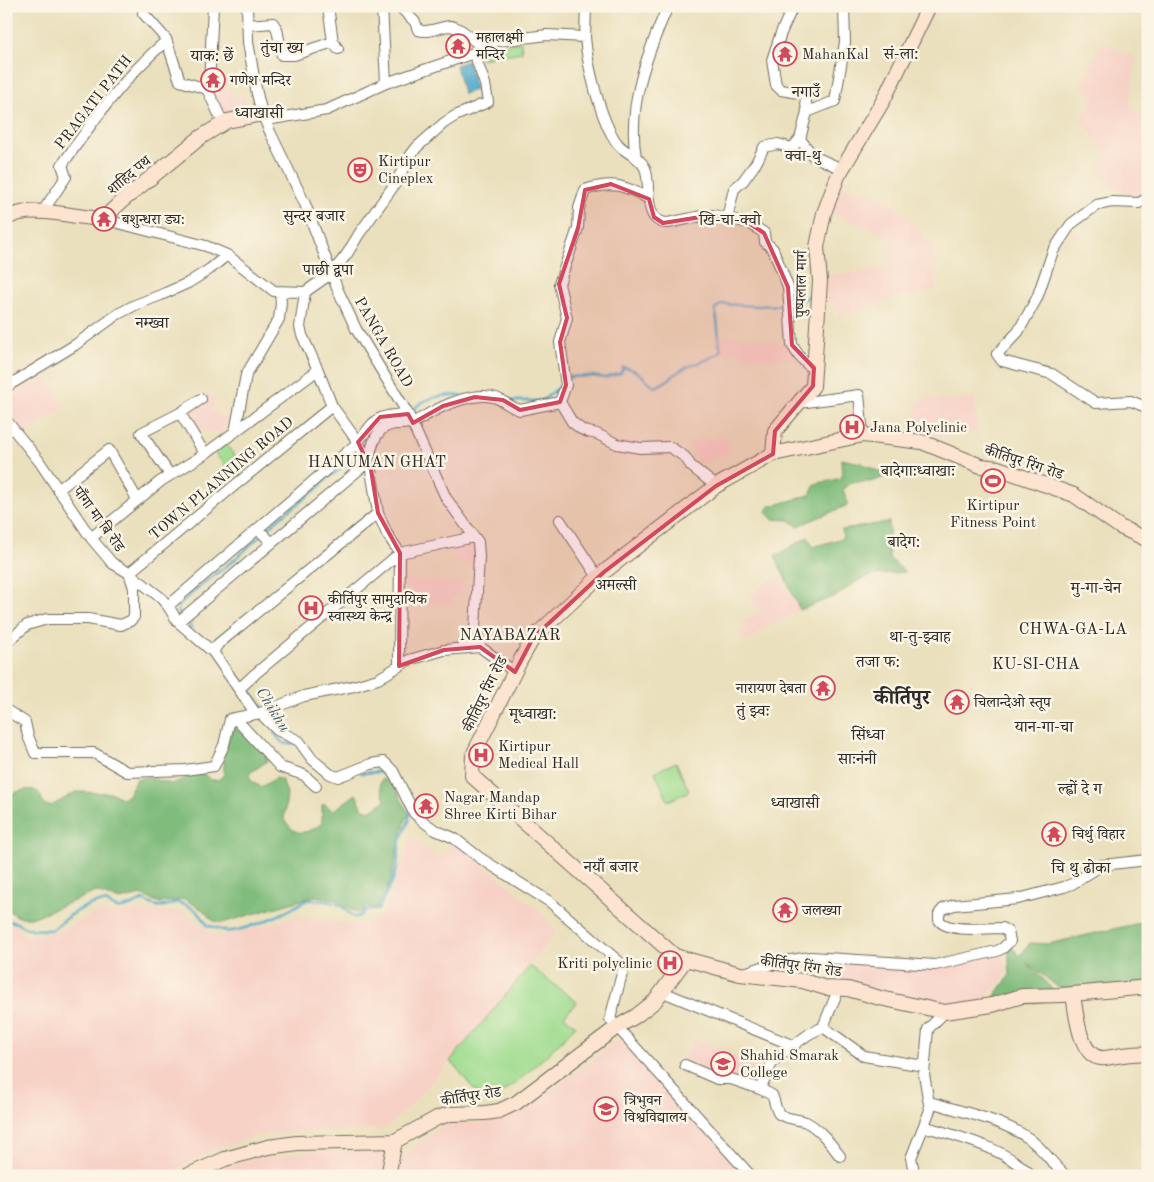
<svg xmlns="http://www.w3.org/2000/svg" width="1154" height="1182" font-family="'Old Standard TT','Noto Serif Devanagari',serif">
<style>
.built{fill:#f7d1c6}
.green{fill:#a0dd91;stroke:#66845e}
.forest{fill:#80bc7b;stroke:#567453}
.water{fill:#4ea8cb;stroke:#3c6a7b}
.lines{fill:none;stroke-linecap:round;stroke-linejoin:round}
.stream{stroke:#4ea8cb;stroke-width:2.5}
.street-casing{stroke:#6e6a5e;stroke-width:12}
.secondary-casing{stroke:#6e6a5e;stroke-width:16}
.street{stroke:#fff;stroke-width:10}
.secondary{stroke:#fde4d1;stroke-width:14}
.marked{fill:#d1495b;fill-opacity:0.2;stroke:#d1495b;stroke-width:4;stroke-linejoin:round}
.labels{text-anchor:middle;stroke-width:5;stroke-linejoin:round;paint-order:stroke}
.poi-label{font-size:15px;fill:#2b2b2b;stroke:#fcf5e5;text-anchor:start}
.street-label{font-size:15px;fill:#2b2b2b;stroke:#fcf5e5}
.neighbourhood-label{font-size:16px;fill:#2b2b2b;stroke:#fcf5e5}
.water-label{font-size:16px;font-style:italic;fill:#395d6b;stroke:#fcf5e5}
.district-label{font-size:20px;font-weight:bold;fill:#2b2b2b;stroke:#fcf5e5}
</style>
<rect width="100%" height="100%" fill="#fcf5e5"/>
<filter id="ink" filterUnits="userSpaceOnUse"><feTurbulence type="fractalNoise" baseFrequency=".02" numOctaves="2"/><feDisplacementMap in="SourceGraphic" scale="10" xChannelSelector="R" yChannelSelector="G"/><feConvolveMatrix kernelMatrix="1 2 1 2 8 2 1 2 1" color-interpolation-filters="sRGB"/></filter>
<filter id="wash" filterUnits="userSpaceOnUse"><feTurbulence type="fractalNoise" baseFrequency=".0096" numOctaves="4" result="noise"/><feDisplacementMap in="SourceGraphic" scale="20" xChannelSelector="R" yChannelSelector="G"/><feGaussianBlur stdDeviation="1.12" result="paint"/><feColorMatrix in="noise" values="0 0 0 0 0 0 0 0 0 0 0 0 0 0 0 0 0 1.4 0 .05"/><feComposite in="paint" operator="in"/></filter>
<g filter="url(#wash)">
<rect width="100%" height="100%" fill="#eae0bd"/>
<path class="built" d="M1102,41L1136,58L1130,100L1131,107L1148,119V187L1139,195L1127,193L1112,186L1097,169L1107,153L1080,121L1095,95L1079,88Z
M211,86L231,89V97L245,96L248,110L224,118Z
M839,186L873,194L886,199L917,226L932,246L935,259V291L900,296L839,318L835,302L826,301V276L887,268L892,237L831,213L834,199Z
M719,335L742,337L788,344L793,357L771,359L741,355L740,351H721Z
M46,376L66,407L20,436L6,419V391L28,379L33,385Z
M207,394L216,399L212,411L227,418V423H224L223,426L228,430L222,435L212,431L194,433L184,412Z
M928,396L946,401L974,397L977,431L950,435L925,436L918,439L916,404Z
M722,434L731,452L698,465L690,444L701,439L713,438Z
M460,543L476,544L475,564L452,563V549H459Z
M777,576L788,590L800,610L745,641L739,632L746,629L742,622L761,612L749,596Z
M406,579L462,582L463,595L451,596L452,604L402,605Z
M411,837L439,858L453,839L541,913L556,932L470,1038L413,1103L385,1129L285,1132L257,1136L212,1150L164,1176H6V925L13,921L24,936L59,931L98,912L183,911L216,937L298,917L364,925L384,913Z
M1002,950L1007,971L1002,979L974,1012L835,985L836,964L915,965Z
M623,1037L747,1176H207L225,1167L261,1157L318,1151L366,1150L384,1156L387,1160L386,1167L397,1168L407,1154L423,1140L442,1127L458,1123H480L502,1119L518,1114Z
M694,1038L763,1068L755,1084L713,1073L683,1061Z"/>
<path class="green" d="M521,42L522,52L481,59L479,49Z
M226,445L246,469L235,477L215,454Z
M676,762L689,791L668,801L655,772Z
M530,966L577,1002L564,1016L576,1026C563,1038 500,1106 484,1098C474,1093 460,1070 450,1061Z"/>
<path class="forest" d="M841,459L861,463L888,476L870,482H853L843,489L848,505L798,526L789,520L772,519L766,512L768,507L810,495L815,484L842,478Z
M889,522V558L905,572L873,575L857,581L838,595L800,610L775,556L808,537L813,547L843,538L842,530Z
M234,727L251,740L267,758V761L250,773L249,776L252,782L261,787L276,778L282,780L287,794L284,819C286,822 289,826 292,829C301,837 315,829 322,823V805L325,804L333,811L356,794L363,809L370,811L385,801L380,784L383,779L392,783L409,813C406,821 401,830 400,839C393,867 394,883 376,908L366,907L359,913L346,908L336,899L315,896L222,923L212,920L203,910L185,899L160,903L141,895L120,900L96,892L34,917H19L6,909V796C15,793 31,785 39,793C41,796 43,802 44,805L51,806L76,792L113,793L122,799L128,795L136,779L148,777L171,784L196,774H203L211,780H218L224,775V750Z
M1148,921V991L1059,988L1026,962L1056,993V999L985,1010L1010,975L1008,943L1020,956L1030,943L1048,944Z"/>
<path class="water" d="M468,61L475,90L463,94L456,65Z"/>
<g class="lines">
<path class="stream" d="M792,304L811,296
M568,377L592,376L604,378L621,373L623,367C642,371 642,378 655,387C669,382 674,373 685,368C698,362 710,361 721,351C717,337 719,323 715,309L722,304L757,306L786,305
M510,401H542L562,385
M410,414C412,412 413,410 415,408C425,397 447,394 461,396
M364,449L368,438L378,426
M265,531L279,518L316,490L329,477L356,459L361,453
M181,615L177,611C181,598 223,569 235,559C244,552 252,543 261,535
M184,619L192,628
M217,650L243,683
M247,687L263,708
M274,733C283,744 282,745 296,743
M361,773L378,772L392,777
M6,922C18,920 17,925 26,928C34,930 44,930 52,930C66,918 84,903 103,902C109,902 112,907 117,908C125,910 136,903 143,900C156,907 161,909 176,902C193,906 199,911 208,926C215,926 220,930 226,931C240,933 278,916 291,909C296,907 302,901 308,900C311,899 335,902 338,904C347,908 354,927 365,910H378L392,882L397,867L400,840L409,821L410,812"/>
</g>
</g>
<g filter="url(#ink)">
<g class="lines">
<g class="street-casing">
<path id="street" d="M145,6L143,13L166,39L180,81L207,89L223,123
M247,6L248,42L256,89L262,114L271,134L305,204L337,288L356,329L408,414L446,498L478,542L479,557L475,628L480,647L515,672
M328,6L333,42L338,49
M382,6L386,83
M399,6L415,22L418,30C430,34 441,26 450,26C461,27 471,39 480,45
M793,6L781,33L772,60L776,85L781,90L805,94L807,112
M247,25L273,23L277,29L282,55H294L333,42
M585,37C587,64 601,122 617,143C624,153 640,156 645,168C652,184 641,223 668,223L702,216L713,215L749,223L764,233L765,242L773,249L788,287L792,345L799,356L810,367L814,368
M207,89L209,86L213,6
M266,120L327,110L386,83L474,53
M636,158C627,105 647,54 668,6
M842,169L813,156L800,139L807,112L835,101L845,42L844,6
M1148,198L1139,203L1112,202L1097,205L1071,224L1053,251L1037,298L1018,332L997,354L1002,361L1052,374L1096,403L1131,401L1148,408
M649,199C625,185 612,181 585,190L579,208L578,228L559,284L567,318L560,342L566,385L560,402L572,422L581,429L588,432L597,434L617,444L640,448L670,447L685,457L691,466L716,486
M43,211L66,177L62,165C93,121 125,76 166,41
M727,218L734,189L743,181L756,163L764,147L778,144L792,148L800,139
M103,219L206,246L227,255L274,291L305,292L332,273L347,254L359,234L395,184L410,156L417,147L444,123L455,116L488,102L485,84L474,53L480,45L491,42L547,35L585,37L586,6
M305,292L300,327L302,335L318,370
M6,387L75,345L118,314L135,305L161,295L188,283L210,269L227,255
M201,399L180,413L205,454
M799,403L859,395L863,435
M6,420L39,461L91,538L112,563L129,573L160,597L168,606L178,622L213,652L256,714
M235,432L246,375L279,319L281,303L280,292
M170,475L141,433L180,413
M58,490L109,450L137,499
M560,520L598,577
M258,529L272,543
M91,538L161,481L205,454L318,370L332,406L358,442L368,462L371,470L378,513L387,534L400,553L255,674L239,689
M168,606L354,446C377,421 371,415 408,414
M178,622L368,462C371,451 373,438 381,430C391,421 402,426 413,422C419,420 425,416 430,413C447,404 465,396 485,396C501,396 506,406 520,410L560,402
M6,643L27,625L47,619H88L121,625L130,621L134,617V588L129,573L234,486L332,406
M213,652L218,644L378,513
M399,666L400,553L474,537
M6,710L25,722L28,736L35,753H94L127,772L185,770L214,766L224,745L230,719L260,713L304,696L354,686L378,679L409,660L444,650L480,647
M260,713L277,730L299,741L312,759L330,774L338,777L371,764L384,762L393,771L414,813L424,822L435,830L454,838L480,858L550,902L624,966L610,1019L751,1176
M235,718L280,767L304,775L316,786
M744,973L778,962L811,957L935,965L997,951L1003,948L1010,941L1008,932L1002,928C988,928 947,933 939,920V914L943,909L954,905L1018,899L1064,887L1072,884L1102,865L1148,860
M663,992L792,1045
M823,1027L864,1056L924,1066
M685,1065L717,1079H731L760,1089L772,1095C775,1101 775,1109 779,1114C785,1119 798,1119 806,1122C820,1129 830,1143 840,1156
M760,1089L771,1065L780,1055L809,1034L823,1027L839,988
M930,1102C959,1111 1003,1120 1028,1138C1043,1148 1052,1164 1066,1176
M924,1126C961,1138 1004,1147 1032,1176
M915,1176L911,1158L930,1110L924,1074L928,1029L945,1012"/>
</g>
<g class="secondary-casing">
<path id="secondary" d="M6,218C11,216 16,214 21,213C40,208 81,218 103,219L122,201L201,137L227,121L262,114
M773,454L775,431L813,386L820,281L817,247L824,213L838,176L883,101L929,6
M1148,540L1120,527L1074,495L998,468L981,466L922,442L863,435L773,454L716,486L604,572L533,638L520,661L473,755L472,776L675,956L740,974L803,981L826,988L848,989L880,998L945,1012L992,1005L1022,996L1062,995L1148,987
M1073,994C1076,1012 1079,1061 1105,1058C1119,1056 1134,1052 1148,1054
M186,1176L225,1159L268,1147L297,1143L395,1141L437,1118L450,1114L485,1113L499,1111L516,1103L617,1027L636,1016L655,1001L686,959
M388,1176L395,1141"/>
</g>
<use href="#street" class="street"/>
<use href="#secondary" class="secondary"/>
</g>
</g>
<path class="marked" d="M611,184L649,199L654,217L663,223L713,215L749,223L764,233L788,287L792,345L814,368L813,386L775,431L773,454L716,486L604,572L533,638L515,672L480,647L444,650L399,666L400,553L378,513L371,470L358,442L380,417L408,414L413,423L443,406L475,397L503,400L520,410L560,402L566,385L560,342L567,318L559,284L578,228L585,190Z"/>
<defs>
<g id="temple-ring" transform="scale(1.25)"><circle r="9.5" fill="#fcf5e5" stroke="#d1495b" stroke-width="1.5"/><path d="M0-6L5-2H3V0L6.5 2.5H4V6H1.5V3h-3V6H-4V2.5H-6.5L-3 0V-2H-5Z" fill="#d1495b"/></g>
<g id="theatre-ring" transform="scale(1.25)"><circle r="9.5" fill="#fcf5e5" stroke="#d1495b" stroke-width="1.5"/><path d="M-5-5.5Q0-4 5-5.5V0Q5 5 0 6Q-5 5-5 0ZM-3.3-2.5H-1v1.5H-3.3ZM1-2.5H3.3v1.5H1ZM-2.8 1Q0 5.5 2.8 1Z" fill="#d1495b"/></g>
<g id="hospital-ring" transform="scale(1.25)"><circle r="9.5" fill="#fcf5e5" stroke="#d1495b" stroke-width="1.5"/><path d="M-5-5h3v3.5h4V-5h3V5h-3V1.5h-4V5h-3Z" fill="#d1495b"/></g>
<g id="stadium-ring" transform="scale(1.25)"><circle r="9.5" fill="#fcf5e5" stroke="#d1495b" stroke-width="1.5"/><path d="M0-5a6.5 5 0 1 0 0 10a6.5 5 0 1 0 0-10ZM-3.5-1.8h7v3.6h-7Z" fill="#d1495b"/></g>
<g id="university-ring" transform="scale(1.25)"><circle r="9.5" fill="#fcf5e5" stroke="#d1495b" stroke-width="1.5"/><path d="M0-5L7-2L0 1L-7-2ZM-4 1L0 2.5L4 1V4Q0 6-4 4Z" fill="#d1495b"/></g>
</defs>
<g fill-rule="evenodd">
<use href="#temple-ring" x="458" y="46"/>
<use href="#temple-ring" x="785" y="54"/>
<use href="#temple-ring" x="213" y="80"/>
<use href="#theatre-ring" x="360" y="170"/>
<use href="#temple-ring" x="104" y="219"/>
<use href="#hospital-ring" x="852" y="427"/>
<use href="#stadium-ring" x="993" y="481"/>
<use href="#hospital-ring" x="311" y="608"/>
<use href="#temple-ring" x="823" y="688"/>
<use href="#temple-ring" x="957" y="702"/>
<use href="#hospital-ring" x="481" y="755"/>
<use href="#temple-ring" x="426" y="806"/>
<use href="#temple-ring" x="1054" y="834"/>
<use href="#temple-ring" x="785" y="910"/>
<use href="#hospital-ring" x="670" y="963"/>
<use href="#university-ring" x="723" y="1064"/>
<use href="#university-ring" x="606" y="1109"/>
</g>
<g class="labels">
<g class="poi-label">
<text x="476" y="42">महालक्ष्मी<tspan x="476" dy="17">मन्दिर</tspan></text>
<text x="802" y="59">MahanKal</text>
<text x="230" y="85">गणेश मन्दिर</text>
<text x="378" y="166">Kirtipur<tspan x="378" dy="17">Cineplex</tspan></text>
<text x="122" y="224">बशुन्धरा ड्य:</text>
<text x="870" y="432">Jana Polyclinic</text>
<text x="993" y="510" text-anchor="middle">Kirtipur<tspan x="993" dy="17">Fitness Point</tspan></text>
<text x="328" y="604">कीर्तिपुर सामुदायिक<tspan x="328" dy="17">स्वास्थ्य केन्द्र</tspan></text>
<text x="806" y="693" text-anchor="end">नारायण देबता</text>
<text x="974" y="707">चिलान्देओ स्तूप</text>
<text x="498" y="751">Kirtipur<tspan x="498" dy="17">Medical Hall</tspan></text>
<text x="444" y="802">Nagar Mandap<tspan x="444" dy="17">Shree Kirti Bihar</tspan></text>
<text x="1072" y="839">चिर्थु विहार</text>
<text x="802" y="915">जलख्या</text>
<text x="652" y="968" text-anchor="end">Kriti polyclinic</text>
<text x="740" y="1060">Shahid Smarak<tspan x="740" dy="17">College</tspan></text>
<text x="624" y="1105">त्रिभुवन<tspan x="624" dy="17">विश्वविद्यालय</tspan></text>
</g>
<g class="street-label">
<text transform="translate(93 102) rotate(-52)" y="5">PRAGATI PATH</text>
<text transform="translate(129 175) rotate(-40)" y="5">शाहिद पथ</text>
<text transform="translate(801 284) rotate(-89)" y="5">पुष्पलाल मार्ग</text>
<text transform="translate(384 342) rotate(60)" y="5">PANGA ROAD</text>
<text transform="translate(1024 462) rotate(18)" y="5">कीर्तिपुर रिंग रोड</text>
<text transform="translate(221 478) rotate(-40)" y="5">TOWN PLANNING ROAD</text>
<text transform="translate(99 519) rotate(54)" y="5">पाँगा मा बि रोड</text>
<text transform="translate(485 694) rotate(-64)" y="5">कीर्तिपुर रिंग रोड</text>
<text transform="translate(801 966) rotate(8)" y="5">कीर्तिपुर रिंग रोड</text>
<text transform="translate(471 1096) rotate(-9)" y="5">कीर्तिपुर रोड</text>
</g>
<g class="neighbourhood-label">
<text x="282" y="53">तुंचा ख्य</text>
<text x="901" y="59">सं-ला:</text>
<text x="212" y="61">याक: छें</text>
<text x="806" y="97">नगाउँ</text>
<text x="259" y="118">ध्वाखासी</text>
<text x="803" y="161">क्वा-थु</text>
<text x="314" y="221">सुन्दर बजार</text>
<text x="730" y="225">खि-चा-क्वो</text>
<text x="328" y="275">पाछी द्वपा</text>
<text x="152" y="328">नम्ख्वा</text>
<text x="377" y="467">HANUMAN GHAT</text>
<text x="918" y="476">बादेगाःध्वाखाः</text>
<text x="904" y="547">बादेग:</text>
<text x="616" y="590">अमल्सी</text>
<text x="1096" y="593">मु-गा-चेन</text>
<text x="1073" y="634">CHWA-GA-LA</text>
<text x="510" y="640">NAYABAZAR</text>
<text x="920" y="642">था-तु-झ्वाह</text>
<text x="878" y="667">तजा फ:</text>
<text x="1036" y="669">KU-SI-CHA</text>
<text x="753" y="716">तुं झ्वः</text>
<text x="533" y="719">मूध्वाखा:</text>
<text x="1044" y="732">यान-गा-चा</text>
<text x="868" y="740">सिंध्वा</text>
<text x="857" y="764">साःनंनी</text>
<text x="1080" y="794">ल्ह्वों दे ग</text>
<text x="795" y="808">ध्वाखासी</text>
<text x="611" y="872">नयाँ बजार</text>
<text x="1081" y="873">चि थु ढोका</text>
</g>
<g class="water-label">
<text transform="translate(274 709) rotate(58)" y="6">Chikhu</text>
</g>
<g class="district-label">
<text x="902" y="704">कीर्तिपुर</text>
</g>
</g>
<rect width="1154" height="1182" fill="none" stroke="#fcf5e5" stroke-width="25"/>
</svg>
